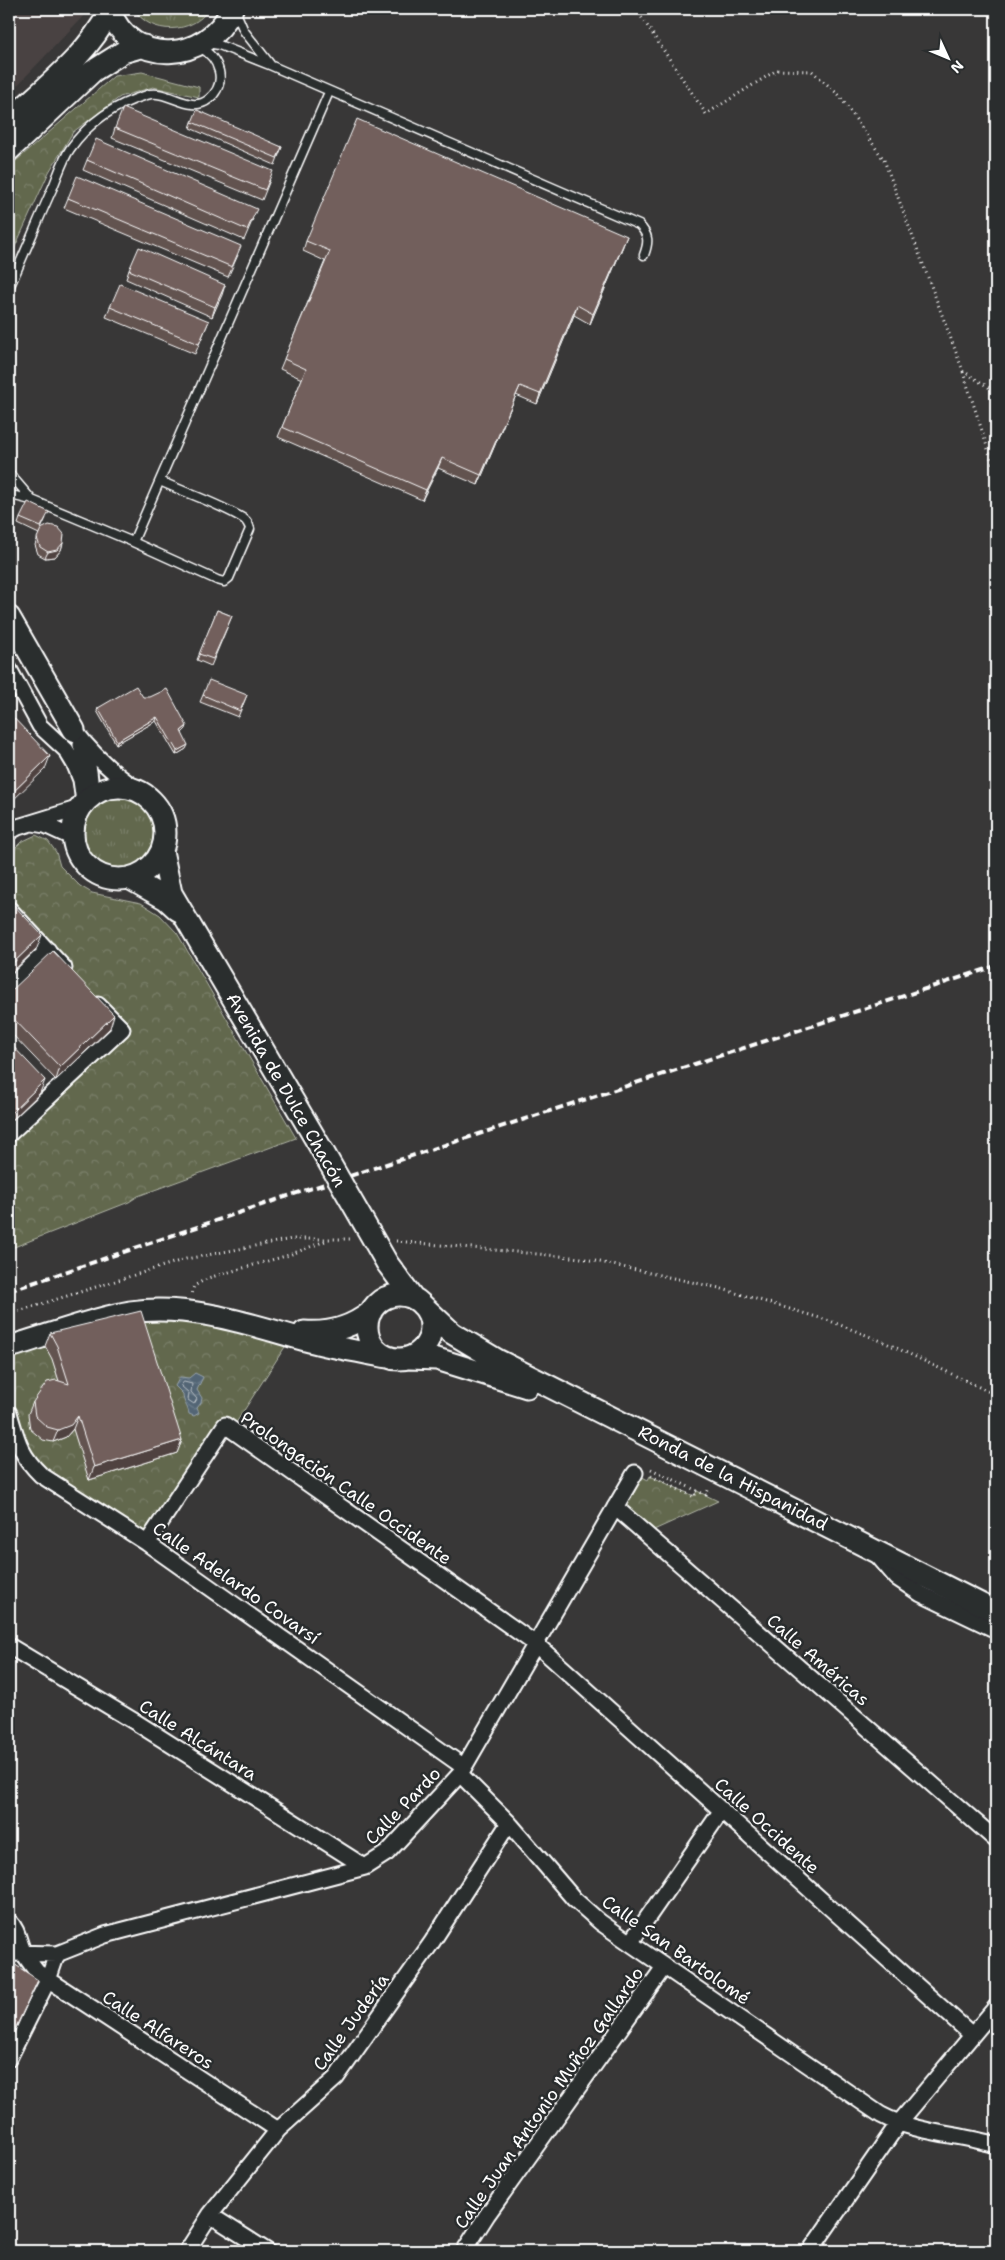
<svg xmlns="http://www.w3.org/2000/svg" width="1005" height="2260" font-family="'Shantell Sans',sans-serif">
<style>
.built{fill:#494342}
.grass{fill:url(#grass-tufts);stroke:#b0b4a6}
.park{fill:url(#park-crowns);stroke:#b0b4a6}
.water{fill:url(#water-waves);stroke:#97a3ac}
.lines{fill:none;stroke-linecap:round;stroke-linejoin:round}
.shore{stroke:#bac1c8;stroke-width:1}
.lane-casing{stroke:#fff;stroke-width:11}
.street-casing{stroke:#fff;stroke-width:19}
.secondary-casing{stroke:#fff;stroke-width:25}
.path{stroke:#fff;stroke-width:3;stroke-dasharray:1 4;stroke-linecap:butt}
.lane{stroke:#2a2d2e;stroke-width:8}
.street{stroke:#2a2d2e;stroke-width:15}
.secondary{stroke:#2a2d2e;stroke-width:21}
.rail{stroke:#fff;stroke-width:4;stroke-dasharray:8 4;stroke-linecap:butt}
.secondary-bridge-casing{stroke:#fff;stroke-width:25;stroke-linecap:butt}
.secondary-bridge{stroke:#2a2d2e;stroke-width:21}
.wall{fill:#62524f;stroke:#fff}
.shaded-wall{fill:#504240;stroke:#fff}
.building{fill:#725f5c;stroke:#fff}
.labels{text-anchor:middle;stroke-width:5;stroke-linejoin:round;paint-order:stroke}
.street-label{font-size:18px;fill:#fff;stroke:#2a2d2e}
</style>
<defs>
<pattern id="grass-tufts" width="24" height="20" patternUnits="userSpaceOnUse" patternTransform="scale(1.25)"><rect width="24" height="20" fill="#62684e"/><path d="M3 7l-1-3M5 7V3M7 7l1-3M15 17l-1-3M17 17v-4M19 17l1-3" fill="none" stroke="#7a7f69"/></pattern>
<pattern id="park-crowns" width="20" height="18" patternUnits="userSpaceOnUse" patternTransform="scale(1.25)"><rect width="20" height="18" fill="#62684e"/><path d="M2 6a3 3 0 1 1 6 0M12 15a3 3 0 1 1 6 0" fill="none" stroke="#7a7f69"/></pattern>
<pattern id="water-waves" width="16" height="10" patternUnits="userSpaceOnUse" patternTransform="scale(1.25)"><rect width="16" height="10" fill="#526575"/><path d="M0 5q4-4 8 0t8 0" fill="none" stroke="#6c7c8a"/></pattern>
</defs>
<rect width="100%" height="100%" fill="#383737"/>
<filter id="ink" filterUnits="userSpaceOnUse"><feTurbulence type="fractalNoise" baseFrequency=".02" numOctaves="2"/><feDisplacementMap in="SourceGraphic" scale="10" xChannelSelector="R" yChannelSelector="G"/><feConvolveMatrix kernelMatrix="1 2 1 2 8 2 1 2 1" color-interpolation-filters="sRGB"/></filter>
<g filter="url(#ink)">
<path class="built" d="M9,9H90L9,94Z"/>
<path class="grass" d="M134,9H209C193,34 150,36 134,9Z
M78 833a41 41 0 1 1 82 0a41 41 0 1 1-82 0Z"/>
<path class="park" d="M142,72L199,87V97L153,87L120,97L73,132L49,172L9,260V167L114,76Z
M36,835L48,841L56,852L60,866L80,886L92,893L141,903L160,915L177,933L296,1138L138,1196L129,1202L9,1249V1134L121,1029L9,906V854L21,842Z
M176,1310L292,1336L232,1429L147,1543L41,1475L9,1434V1347L45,1336L64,1397L66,1437L73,1429L89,1479L136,1324Z
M635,1473L648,1480L650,1476L694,1496L697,1491L718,1501L645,1534L615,1507Z"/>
<path class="water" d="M195,1373L203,1377L197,1390L202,1398L201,1403L197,1408L199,1413L194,1416L189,1414C188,1406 183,1403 183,1394L175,1386L180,1377L189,1378Z"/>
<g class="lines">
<path class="shore" d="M184,1382L192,1384L191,1392L197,1399L194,1404L188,1400L189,1393L181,1386Z"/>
<g class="lane-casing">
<path id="lane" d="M235,10L244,31L270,64
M207,43L219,45L272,66L639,225C649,235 649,242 644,255
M9,288C24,255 38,220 53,187C58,175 63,159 70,149C89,122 116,104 147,95C167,88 190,115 209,99C228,83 220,58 199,47
M9,473L32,500L133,542L329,92
M9,497L15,496L31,500
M133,542L217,580L224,582L229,578L250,529C249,525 248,522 244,519C220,504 186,493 160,481"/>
</g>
<g class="street-casing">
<path id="street" d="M9,669L40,726L66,750L75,765L81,780L84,802
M74,730C93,755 112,773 138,790
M81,745C88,760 91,776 90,793
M33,823L45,825L73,838
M9,832L18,827L80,808
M9,909L64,968
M9,987L48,950
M9,1134L122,1029L98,1005
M9,1413C17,1440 20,1455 41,1475L147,1543L464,1767
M615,1507L996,1840
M147,1543L225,1425L537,1645L972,2035
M879,1557L897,1578L921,1594L996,1630
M9,1646L137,1723L365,1867
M460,1774L509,1823L574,1899L600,1922L630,1943L881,2115C915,2133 959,2134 996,2145
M9,1921C19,1931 18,1943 25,1955C28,1961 33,1966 37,1972L278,2130
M630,1943L722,1810
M9,1953L57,1954L105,1935L365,1867L387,1853L460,1774L635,1473
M9,2058L48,1980L57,1954
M210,2215L267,2251
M187,2251L210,2215L278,2130L336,2078L432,1942L509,1823
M464,2251L487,2215L664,1967
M810,2251L898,2124L996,2007"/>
</g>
<g class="secondary-casing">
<path id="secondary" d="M109,9C131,69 207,63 232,9
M9,121C45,87 87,56 110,11
M9,150L93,71L123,52L144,46
M9,617L74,730
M73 833a46 46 0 1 1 92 0a46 46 0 1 1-92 0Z
M162,851L171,893L322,1150
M129,878L166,899L178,910
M387,1263L413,1298
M367 1327a32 32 0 1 1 64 0a32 32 0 1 1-64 0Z
M421,1304L452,1333L497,1360L996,1612
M304,1332C330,1334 351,1328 371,1312
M9,1347C48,1336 90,1319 130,1312C191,1303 251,1325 309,1341C335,1348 362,1352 388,1357
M409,1358L437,1359L527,1387"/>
</g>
<path class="path" d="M636,9L706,114L777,70L812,71L839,95L884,160L963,371L996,392
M963,372L996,474
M396,1241L581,1258L719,1288L830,1321L884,1342L996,1395
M192,1293L194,1286L208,1278L289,1255L328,1240
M9,1314L186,1259L292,1239H353
M651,1469L706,1495L709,1488
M651,1476L694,1497L697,1491"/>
<use href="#lane" class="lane"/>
<use href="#street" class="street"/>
<use href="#secondary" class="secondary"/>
<path class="rail" d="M9,1291L285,1197L996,966"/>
<g class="secondary-bridge-casing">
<path id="secondary-bridge" d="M322,1150L387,1263"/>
</g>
<use href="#secondary-bridge" class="secondary-bridge"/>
</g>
<path class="wall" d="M192,122L282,147L275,165L190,128Z
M115,128L270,180L262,200L112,138Z
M87,160L253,219L244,240L83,170Z
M68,198L238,255L228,277L64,208Z
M306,241L623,246L590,324L574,315L537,404L516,395L478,485L438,468L422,500L278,437L302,379L280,369L325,261L303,251Z
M129,270L225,285L212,317L126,279Z
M110,307L209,321L195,354L106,317Z
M20,518H46L41,529L63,543L61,550L55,557L45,558L38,554L35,545L39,534L18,524Z
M217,610L232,616L211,666L197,660Z
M203,695H247L238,717L200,702Z
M143,697L186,729L182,733L186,749L176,755L156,721L116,744L97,711L98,708Z
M9,993L110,1028L56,1080L9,1031Z
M50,1333L182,1440L177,1453L89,1480L73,1429L66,1437L53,1442L43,1440L30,1429L28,1414L33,1402L59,1381L52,1359L45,1346Z"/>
<path class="shaded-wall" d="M627,236L623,246L590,324L593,314Z
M225,285L222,295L212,317L215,307Z
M577,305L574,315L537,404L540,394Z
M520,386L516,395L478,485L481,475Z
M442,458L438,468L422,500L426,490Z
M63,543L61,550L55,557L45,558L48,552Z
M157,717L156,721L116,744L117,741Z
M187,726L186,729L180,735L181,731Z
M188,745L186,749L176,755L177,751Z
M50,756L45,769L9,804V796Z
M42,935L37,948L9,975V967Z
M114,1015L110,1028L56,1080L60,1067Z
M45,1080L40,1093L9,1123V1115Z
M78,1416L73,1429L66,1437L53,1442L58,1430Z
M182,1440L177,1453L89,1480L94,1467Z
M38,1980L35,1987L9,2044V2042Z"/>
<path class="building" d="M123,108L273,171L265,190L115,128Z
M197,110L282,147L277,158L192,122Z
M357,119L627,236L593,314L577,305L540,394L520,386L481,475L442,458L426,490L282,427L306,369L284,359L330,251L306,241Z
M96,139L257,209L247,230L87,160Z
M77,176L241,246L232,267L68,198Z
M139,247L225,285L215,307L129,270Z
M120,284L209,321L199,344L110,307Z
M28,502L49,512L41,527L20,518Z
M49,525L58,527L64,534L63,543L57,550L48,552L40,547L37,538L41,529Z
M217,610L232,616L213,659L199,654Z
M209,680L247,695L240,711L203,695Z
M136,686L143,697H150L167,689L187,726L181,731L188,745L177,751L157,717L117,741L98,708Z
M9,713L50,756L9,796Z
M9,900L42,935L9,967Z
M53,951L114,1015L60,1067L9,1014V993Z
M9,1042L45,1080L9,1115Z
M141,1311L182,1440L94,1467L78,1416L71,1425L58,1430L47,1427L35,1416L33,1402L47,1382L56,1380L69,1384L57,1346L50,1333Z
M14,1964L38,1980L9,2042V1977Z
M9,1968L12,1969L9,1977Z"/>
</g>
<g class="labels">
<g class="street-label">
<text transform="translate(286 1090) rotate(60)" y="6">Avenida de Dulce Chacón</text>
<text transform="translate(733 1478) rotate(27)" y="6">Ronda de la Hispanidad</text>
<text transform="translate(346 1488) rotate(35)" y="6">Prolongación Calle Occidente</text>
<text transform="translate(236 1583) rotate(35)" y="6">Calle Adelardo Covarsí</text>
<text transform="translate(818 1660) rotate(41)" y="6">Calle Américas</text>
<text transform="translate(198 1740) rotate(32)" y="6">Calle Alcántara</text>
<text transform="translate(403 1806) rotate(-46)" y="6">Calle Pardo</text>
<text transform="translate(767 1826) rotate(42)" y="6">Calle Occidente</text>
<text transform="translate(676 1950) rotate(35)" y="6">Calle San Bartolomé</text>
<text transform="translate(351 2022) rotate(-54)" y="6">Calle Judería</text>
<text transform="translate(158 2030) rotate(33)" y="6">Calle Alfareros</text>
<text transform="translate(549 2098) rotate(-55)" y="6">Calle Juan Antonio Muñoz Gallardo</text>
</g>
</g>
<rect width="1005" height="2260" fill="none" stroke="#2a2d2e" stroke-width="30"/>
<rect x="15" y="15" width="975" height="2230" fill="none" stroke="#fff" stroke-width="2" filter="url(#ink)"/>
<g transform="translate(948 58) rotate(134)" stroke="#2a2d2e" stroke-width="4" paint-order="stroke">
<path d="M0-4L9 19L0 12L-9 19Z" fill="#ffffff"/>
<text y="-8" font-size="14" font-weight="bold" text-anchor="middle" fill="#ffffff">N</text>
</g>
</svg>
